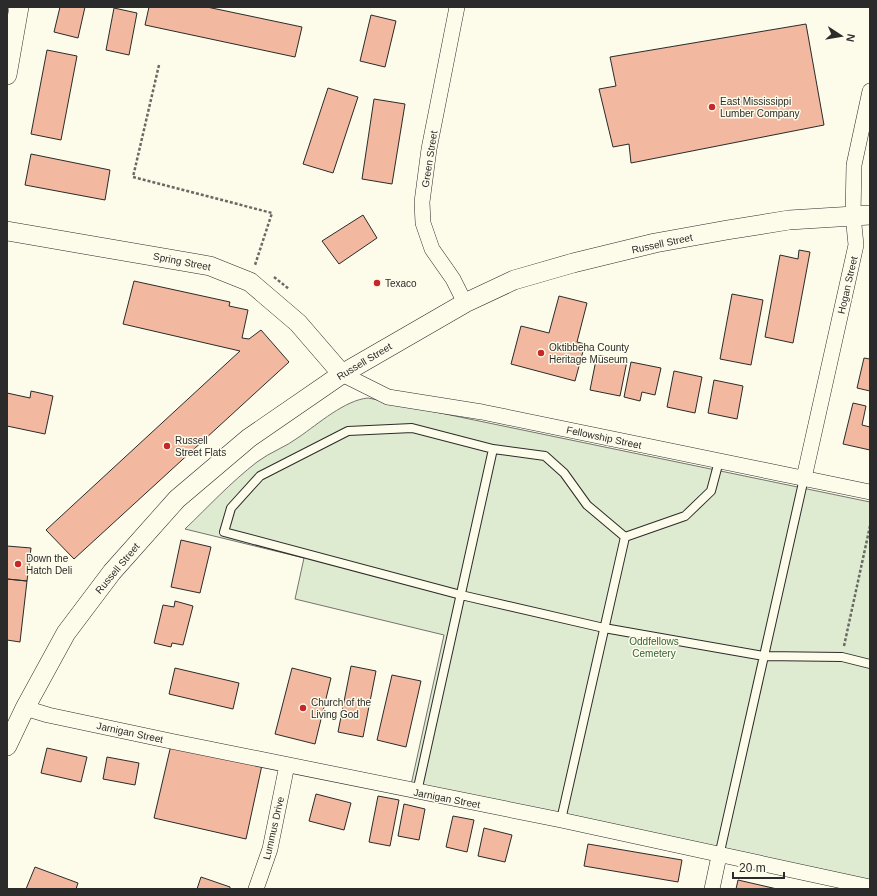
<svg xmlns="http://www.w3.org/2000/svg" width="877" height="896" font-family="Arial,sans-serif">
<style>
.green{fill:#deebd1;stroke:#74746e}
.building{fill:#f2b8a0;stroke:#2b2b2b}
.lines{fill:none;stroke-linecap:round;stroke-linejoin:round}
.service-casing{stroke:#2b2b2b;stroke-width:10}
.minor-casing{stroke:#2b2b2b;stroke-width:16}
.tertiary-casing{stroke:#2b2b2b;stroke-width:20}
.path{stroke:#6a6964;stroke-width:2.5;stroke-dasharray:3 2;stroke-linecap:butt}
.service{stroke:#fdfbea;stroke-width:8}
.minor{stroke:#fdfbea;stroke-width:15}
.tertiary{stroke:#fdfbea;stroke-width:19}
.poi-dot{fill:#c62828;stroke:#fdfbea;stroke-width:1.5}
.labels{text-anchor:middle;stroke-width:3;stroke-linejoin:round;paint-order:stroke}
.poi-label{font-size:10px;fill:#2b2b2b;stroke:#fdfbea;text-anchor:start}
.street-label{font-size:10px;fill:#2b2b2b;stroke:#fdfbea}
.park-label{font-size:10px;fill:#34623c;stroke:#fdfbea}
</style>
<rect width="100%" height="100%" fill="#fdfbea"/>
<path class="green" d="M368,398L870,502V880L411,785L444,635L295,599L304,558L185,529C208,507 231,482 257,462C270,452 286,447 299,437C318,424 345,400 368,398Z"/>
<path class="building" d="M60,7H85L78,38L54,32Z
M149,7H207L302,27L295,57L145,25Z
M114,8L137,13L129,55L106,50Z
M371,15L396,21L385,67L360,61Z
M806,24L824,125L631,163L629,144L613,147L599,89L616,86L610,57Z
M47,50L77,56L61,140L31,134Z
M328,88L358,97L333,173L303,164Z
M374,99L405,104L392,184L362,179Z
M31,154L110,170L105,200L25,185Z
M363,215L377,238L339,264L322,241Z
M799,250L810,252L793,343L765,337L780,255L798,259Z
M134,281L230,302L229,306L248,310L242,338L249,339L261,330L289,362L74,559L46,530L240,351L123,324Z
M732,294L763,300L751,365L720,359Z
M559,296L587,303L577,342L585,344L575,381L511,364L521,326L549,333Z
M597,355L627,361L620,396L590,390Z
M864,358L870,359V391L857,388Z
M631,362L661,368L655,395L642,392L640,401L624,397Z
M674,371L702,377L695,413L667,407Z
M714,380L743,386L737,419L708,413Z
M31,391L53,396L45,434L7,426V393L30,398Z
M853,403L866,406L862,425L870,427V450L843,444Z
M181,540L211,547L200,593L171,587Z
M7,546L31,548L27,581L7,579Z
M7,579L27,581L20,642L7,640Z
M175,601L193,606L183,645L172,643L171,647L154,643L163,605L174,607Z
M351,666L376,671L363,737L338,732Z
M175,668L239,683L233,709L169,694Z
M292,668L331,678L315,744L275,734Z
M392,675L421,681L406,747L377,740Z
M171,745L262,765L246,839L154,818Z
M47,748L87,757L81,782L41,773Z
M107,757L139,763L135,785L103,779Z
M316,794L351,803L344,830L309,821Z
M378,796L399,800L390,846L369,842Z
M404,804L425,809L419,840L398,836Z
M453,816L474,820L467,852L446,847Z
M484,828L512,835L505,862L478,856Z
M588,844L682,860L678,882L584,866Z
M35,867L78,883L76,889H26Z
M201,877L230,887V889H197Z
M738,880L777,889H736Z"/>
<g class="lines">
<g class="service-casing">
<path id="service" d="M719,461L711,491L685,516L625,537L587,505L564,473L545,456L493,449L412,428L348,431L260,476L231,508L224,532L461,595L604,628L764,656L842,657L870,664
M417,792L493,449
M561,820L625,537
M719,856L804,478"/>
</g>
<g class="minor-casing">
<path id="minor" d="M457,7L429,149L422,202L423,223L432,249L453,279L465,303
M342,374L388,397L482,412L870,492
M804,478L856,245L853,215L854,165L870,91
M25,708L48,715L175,742L561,820L870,887
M256,889L270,849L287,765
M712,889L719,856"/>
</g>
<g class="tertiary-casing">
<path id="tertiary" d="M7,75L19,7
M7,231L210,266L250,282L298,323L342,374
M7,746L25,708L66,633L112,572L177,499L249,438L342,374L465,303L514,280L573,263L655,243L727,230L789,220L870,215"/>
</g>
<path class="path" d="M159,65L133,177L272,213L255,265
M274,277L289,289
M844,646L870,526"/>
<use href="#service" class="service"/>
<use href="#minor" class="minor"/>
<use href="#tertiary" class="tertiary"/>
</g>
<g class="poi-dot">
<circle cx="712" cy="107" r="4"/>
<circle cx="377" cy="283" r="4"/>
<circle cx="541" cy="353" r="4"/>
<circle cx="167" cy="446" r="4"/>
<circle cx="18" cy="564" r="4"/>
<circle cx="303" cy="708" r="4"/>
</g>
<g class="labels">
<g class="poi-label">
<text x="720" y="105">East Mississippi<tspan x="720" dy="12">Lumber Company</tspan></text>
<text x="385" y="287">Texaco</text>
<text x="549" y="351">Oktibbeha County<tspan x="549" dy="12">Heritage Museum</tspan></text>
<text x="175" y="444">Russell<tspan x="175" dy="12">Street Flats</tspan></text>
<text x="26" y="562">Down the<tspan x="26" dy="12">Hatch Deli</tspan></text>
<text x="311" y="706">Church of the<tspan x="311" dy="12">Living God</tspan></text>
</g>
<g class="street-label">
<text transform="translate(429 159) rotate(-81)" y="4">Green Street</text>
<text transform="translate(662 243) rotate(-12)" y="4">Russell Street</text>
<text transform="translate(182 261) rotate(11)" y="4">Spring Street</text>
<text transform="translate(847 285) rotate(-77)" y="4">Hogan Street</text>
<text transform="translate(364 361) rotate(-31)" y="4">Russell Street</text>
<text transform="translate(604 437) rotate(12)" y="4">Fellowship Street</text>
<text transform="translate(117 568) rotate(-50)" y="4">Russell Street</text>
<text transform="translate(130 732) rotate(12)" y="4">Jarnigan Street</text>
<text transform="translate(447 798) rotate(11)" y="4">Jarnigan Street</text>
<text transform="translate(273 828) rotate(-77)" y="4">Lummus Drive</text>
</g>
<g class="park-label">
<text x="654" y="645">Oddfellows<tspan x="654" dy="12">Cemetery</tspan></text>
</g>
</g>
<rect width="877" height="896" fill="none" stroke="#2b2b2b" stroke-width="16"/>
<g transform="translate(841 36) rotate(102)" stroke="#fdfbea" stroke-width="3" paint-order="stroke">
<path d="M0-3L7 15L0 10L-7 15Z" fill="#2b2b2b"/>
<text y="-6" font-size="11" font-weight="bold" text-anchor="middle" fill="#2b2b2b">N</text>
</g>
<path d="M733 872v6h51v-6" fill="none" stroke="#2b2b2b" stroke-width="2"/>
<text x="739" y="872" font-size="12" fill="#2b2b2b" stroke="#fdfbea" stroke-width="3" paint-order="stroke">20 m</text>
</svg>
